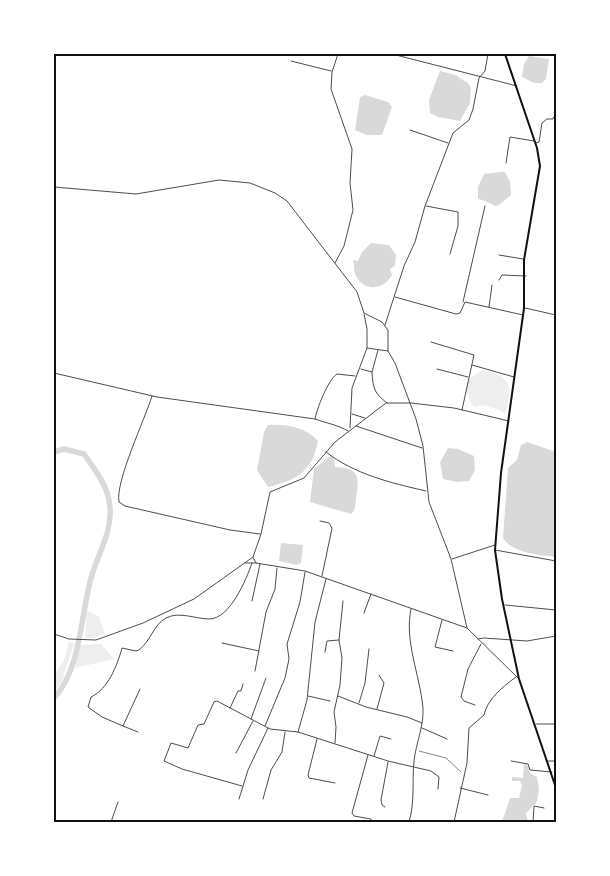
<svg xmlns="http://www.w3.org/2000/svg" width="610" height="876" font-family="'Roboto Condensed',sans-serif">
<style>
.green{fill:#eee}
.water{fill:#d9d9d9}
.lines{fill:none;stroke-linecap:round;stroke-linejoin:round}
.river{stroke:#d9d9d9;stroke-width:5.5}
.path{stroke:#111;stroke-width:0.5}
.pedestrian{stroke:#4c4c4c;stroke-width:1}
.minor{stroke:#4c4c4c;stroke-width:1}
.secondary{stroke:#111;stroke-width:2}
.neatline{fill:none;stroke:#111;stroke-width:2}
</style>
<rect width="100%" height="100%" fill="#fff"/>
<path class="green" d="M482,370C512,377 513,385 505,414L500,410L483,405L474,407C469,400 461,385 472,377C475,374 479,374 482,370Z
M87,610L99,617L105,634L93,638H85Z
M69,641L74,644L62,681L54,693V676L65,658Z
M101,644L114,659L75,668L79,645Z"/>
<path class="water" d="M529,56L549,59L546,79L542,83H534L522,77L524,64Z
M440,71L455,75L468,83L471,88L470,103L460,121L438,117L430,113L429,100Z
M365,95L388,102L392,107L382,135H366L355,130L360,97Z
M500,172H505L510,182L511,195C490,213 502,205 478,199V187L484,174Z
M371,243L389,245L396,255L395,266L390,269L392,275C384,290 364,292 356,276C353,270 355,265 353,260L358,261L362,252Z
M268,425C286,424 306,427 318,441C312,472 297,480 268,487L257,470L264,432Z
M527,442L556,452V557C539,555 512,553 503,538L508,468L517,460L521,445Z
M448,448L458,449L474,456L475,470L469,481L457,482L443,479L440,462Z
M330,456L334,458L335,467C361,468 359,478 356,499C355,505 356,509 351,514L310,502L314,469Z
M281,543L303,545L301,563L297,565L279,561Z
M524,764L528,766L530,773L537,777L539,789L537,802L526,813L528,822H502L510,798H519L522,785L520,781H512V777L523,778Z"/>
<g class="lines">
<path class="river" d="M54,452L64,449L84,454C96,471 109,487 110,508C112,535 96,556 90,582C81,616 80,671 54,698
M54,821L55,822"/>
<path class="path" d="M419,751L446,758L461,772"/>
<path class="pedestrian" d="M320,521L329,523L332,528L322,576"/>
<path class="minor" d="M392,54L517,86
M291,61L331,71
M410,130L448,143
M536,143L539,142L542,123L547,119H553L556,113
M506,163L510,137L534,141
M54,187L136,194L219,180L250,183L275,193L287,201L357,292L364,313L382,322L388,330V351L395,363L416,419L423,446L429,502L451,559L467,628
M426,206L458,212V226L450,254
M499,255L523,259
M335,263L344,246L353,210L350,183L352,149L331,89L332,72L338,54
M499,280L502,275L526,276
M395,297L456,314L460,313L465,302L523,315
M463,302L485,206
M489,307L492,285
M525,308L556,315
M385,325L404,266L415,242L425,206L453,133L469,120L473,109L479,78L485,71L488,54
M431,342L474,355L462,410
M367,348L388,351
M472,365L514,377
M361,369L372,372C373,388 374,393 387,403
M437,369L468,377
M372,372L378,350
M54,373L157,397L315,419C326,423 338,425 348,431
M152,396C145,419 115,482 119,502L125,506L230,530L260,534
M352,414L365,418
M315,419C317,408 328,380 337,374L355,376
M509,421L454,408L411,403H386L335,442L304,478L270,492L261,534L253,557L256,563L305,571L467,628L518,678
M356,426L422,448
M350,428L352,388L367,348V329L364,314
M326,452C354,474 391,483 426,491
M495,550L556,561
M452,559L495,545
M245,563H256
M252,601L260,564
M505,605L556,610
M364,613L371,594
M442,620L435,647L453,651
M54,634L69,639L96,640L143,623L194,599L253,557
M478,639L484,638L527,641L556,636
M222,643L259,651
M325,652L327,641L339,640
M255,671L266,612L275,589L277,568
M308,696L330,701
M338,696L366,707L407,717L422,723
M359,703L365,683L369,649
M475,705L464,701L461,697L468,669L481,644
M230,708L238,691H241L243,684
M377,709L384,683L379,675
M251,719L266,678
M536,724H556
M123,726L102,717L88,707L91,697C108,689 117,666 122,648L136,651L139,650C150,642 154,624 166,618C179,611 196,619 209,619C230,619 246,580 252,563
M265,726L285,678L289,659L287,644L300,602L305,572
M422,728L447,739
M138,732L123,726L140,689
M298,732L307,700L315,622L326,579
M317,739L308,775L309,778L335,783
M335,743L336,727L334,712L340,685L342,658L339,640L343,601
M236,753L253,721
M368,755L352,813L354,816L371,819V822
M374,756L380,736L391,739
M511,761L528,764L530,770L552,772
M548,761H556
M242,786L182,769L164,761L171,743L188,748L198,725L204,724L214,702L217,701L270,729L298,732L388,761L431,771L439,777L438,789
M460,788L488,795
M239,799L248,770L268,728
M263,799L271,770L282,752L285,732
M385,807L382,805L381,800L388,762
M111,822L118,802
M409,822C415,803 412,781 414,761C416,743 424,726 423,708C420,675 404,641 411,609
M454,822L467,763L469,728L484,715C487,700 502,687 516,677
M533,822L534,806L544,808"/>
<path class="secondary" d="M505,54L537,148L540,166L524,260V308L501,473L495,550L502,599L519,679L556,788"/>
</g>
<rect width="610" height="876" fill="none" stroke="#ffffff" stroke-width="110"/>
<rect x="55" y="55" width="500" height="766" class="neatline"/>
</svg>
